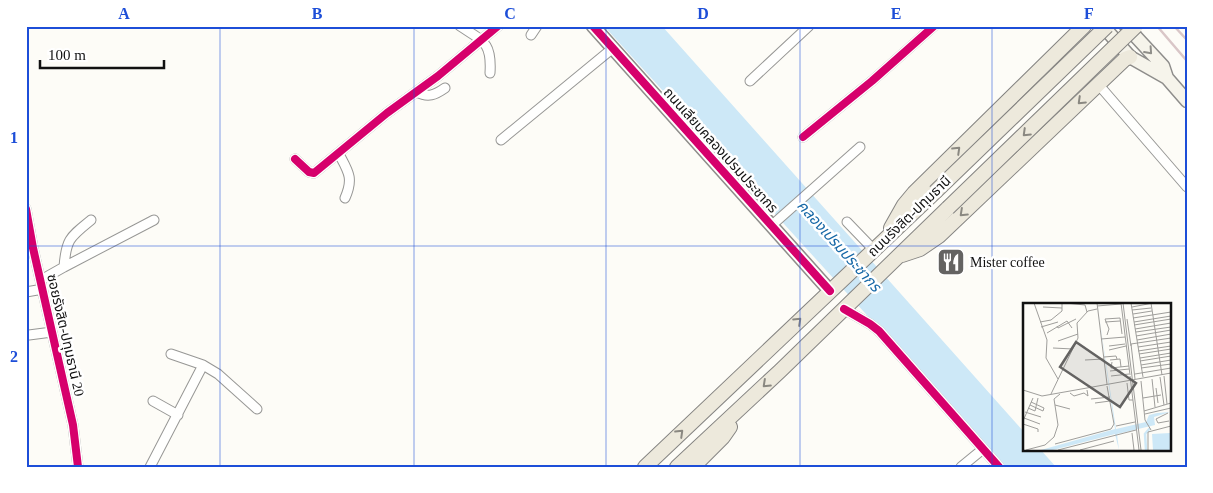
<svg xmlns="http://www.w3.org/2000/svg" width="1213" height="493" font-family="'Times New Roman','Noto Sans Thai',serif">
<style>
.water{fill:#cde8f7}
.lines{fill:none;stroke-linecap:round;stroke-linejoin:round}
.street-casing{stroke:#979795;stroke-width:11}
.secondary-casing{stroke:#8e8d8b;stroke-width:15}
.primary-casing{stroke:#858482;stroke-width:16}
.street{stroke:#fffffe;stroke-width:9}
.secondary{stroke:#f6f4eb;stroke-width:12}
.primary{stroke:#ede9dc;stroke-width:14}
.rail{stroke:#d9c6c7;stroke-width:2.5}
.primary-bridge-casing{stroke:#858482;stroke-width:16;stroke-linecap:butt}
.primary-bridge{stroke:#ede9dc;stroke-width:14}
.cycleway-casing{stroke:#fff;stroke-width:11}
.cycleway{stroke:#d6006c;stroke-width:8}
.oneway{stroke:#8f8e89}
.oneway2{stroke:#8a8881}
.grid{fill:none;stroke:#1d4ed8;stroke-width:1;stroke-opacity:0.55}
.labels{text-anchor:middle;stroke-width:5;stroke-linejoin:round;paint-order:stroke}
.street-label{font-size:14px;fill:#111;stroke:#fff}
.poi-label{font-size:14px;fill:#111;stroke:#fff;text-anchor:start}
.water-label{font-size:15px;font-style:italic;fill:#1768a6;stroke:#fff}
.inset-river{fill:none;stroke:#cde8f7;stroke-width:2.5}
.inset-road{fill:none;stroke:#9f9e9b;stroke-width:1}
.view{fill:#646362;fill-opacity:0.15;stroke:#646362;stroke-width:2.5}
.inset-edge{fill:none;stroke:#111;stroke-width:2.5}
.neatline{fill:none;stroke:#1d4ed8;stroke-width:2}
.grid-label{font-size:16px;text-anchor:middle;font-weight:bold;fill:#1d4ed8}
</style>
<rect width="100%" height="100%" fill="#fdfcf7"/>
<path class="water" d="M604,26H662L1024,432V449H1040L1056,467H1005Z"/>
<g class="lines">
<g class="street-casing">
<path id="street" d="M460,26C483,41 492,42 490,73
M531,35L537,26
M750,81L809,26
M1098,84L1187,187
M417,92C428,98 435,95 445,88
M803,137L872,81L934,26
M501,140L613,48
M339,154C348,171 354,178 345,198
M295,159L309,172L314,173L387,113L438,76L498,26
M26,209L33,248L73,425L78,467
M847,222L874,250
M771,226L860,147
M64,267L154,220
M41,280L64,267C66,239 70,237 91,220
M26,292L43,289
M844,309L870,324L879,331L999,467
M29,335L52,332
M203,365L218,374L257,409
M153,401L178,415
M150,467L203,365L171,354
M961,467L983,449"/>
</g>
<g class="secondary-casing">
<path id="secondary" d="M593,26L830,291
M1103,26L1130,57L1167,78L1187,101
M1126,26L1163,66L1167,78"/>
</g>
<g class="primary-casing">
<path id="primary" d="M891,228L904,205L914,193L1084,26
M902,255L920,249L939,236L1125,59L1130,57
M645,467L935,192
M677,467L780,371L948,208
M693,467L723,437L730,427"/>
</g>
<use href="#street" class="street"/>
<use href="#secondary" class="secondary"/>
<use href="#primary" class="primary"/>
<path class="rail" d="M1157,26L1187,61
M1174,26L1187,40"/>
<g class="primary-bridge-casing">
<path id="primary-bridge" d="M935,192L1107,26
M948,208L1136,26"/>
</g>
<use href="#primary-bridge" class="primary-bridge"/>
<g class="cycleway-casing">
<path id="cycleway" d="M593,26L830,291
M803,137L872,81L934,26
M295,159L309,172L314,173L387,113L438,76L498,26
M26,209L33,248L73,425L78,467
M844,309L870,324L879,331L999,467"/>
</g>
<use href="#cycleway" class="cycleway"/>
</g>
<defs><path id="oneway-chevron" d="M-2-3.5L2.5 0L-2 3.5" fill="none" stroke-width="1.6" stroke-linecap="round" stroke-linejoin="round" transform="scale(1.25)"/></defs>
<use class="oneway" href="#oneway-chevron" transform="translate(1149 51) rotate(48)"/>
<g class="oneway2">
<use href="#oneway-chevron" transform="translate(1081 101) rotate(136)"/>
<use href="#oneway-chevron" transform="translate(1026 133) rotate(136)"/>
<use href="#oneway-chevron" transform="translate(957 150) rotate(-44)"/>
<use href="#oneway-chevron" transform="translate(963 213) rotate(137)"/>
<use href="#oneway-chevron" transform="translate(798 321) rotate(-43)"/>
<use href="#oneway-chevron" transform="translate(766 384) rotate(137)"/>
<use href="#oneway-chevron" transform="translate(680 433) rotate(-44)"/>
</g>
<path class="grid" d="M220,26V467M414,26V467M606,26V467M800,26V467M992,26V467M26,246H1187"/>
<defs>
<g id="restaurant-square" transform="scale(1.4375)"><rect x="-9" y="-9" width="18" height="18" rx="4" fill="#646362" stroke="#fff"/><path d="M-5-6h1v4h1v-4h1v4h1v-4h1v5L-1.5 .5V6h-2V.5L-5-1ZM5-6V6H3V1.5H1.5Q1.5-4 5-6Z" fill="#fff"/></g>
</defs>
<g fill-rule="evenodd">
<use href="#restaurant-square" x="951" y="262"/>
</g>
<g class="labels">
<g class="street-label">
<text transform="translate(721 150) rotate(48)" y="5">ถนนเลียบคลองเปรมประชากร</text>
<text transform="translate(909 216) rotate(-44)" y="5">ถนนรังสิต-ปทุมธานี</text>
<text transform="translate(66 335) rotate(77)" y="5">ซอยรังสิต-ปทุมธานี 20</text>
</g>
<g class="poi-label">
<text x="970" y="267">Mister coffee</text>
</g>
<g class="water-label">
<text transform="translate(839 246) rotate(48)" y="5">คลองเปรมประชากร</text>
</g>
</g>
<g transform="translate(1023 303)">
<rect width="148" height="148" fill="#fdfcf7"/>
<path d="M74,0L93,126L123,119L126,112L134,110L147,109L131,114L132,122L94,131L96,147L92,131L30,147H18L92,126ZM147,130V147H130L129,131Z" fill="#cde8f7"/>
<path class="inset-river" d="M123,147L122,131L127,125"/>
<path class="inset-road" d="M11,0L24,37L23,55L35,76M43,0L62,2L64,9M74,0L84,81M98,0L107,72M100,0L118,147M108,0L120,74M128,0L139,72M74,3L98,1M20,4L39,5M109,4L130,0M109,7L128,5M110,11L129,8M97,15L99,31M110,15L148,9M104,16L108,43M17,19L28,17L39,8V0M82,19L97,18M111,19L148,13M111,22L148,16M34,23L35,25L53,16M18,24L35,19M112,26L148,20M113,29L148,24M24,30L44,18L49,25M84,32L86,26L82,16L97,15M113,33L148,27M78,36L102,34M114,37L148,31M35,38L55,31M86,43L102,41M115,44L148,39M30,45L50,46M86,47L103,43M115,48L148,43M116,51L148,46M81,54L93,53L94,56M117,55L148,50M62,57L81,56M87,57L97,56L98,64M117,58L148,53M89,59L88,65L106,63M118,62L148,57M118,65L148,61M87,68L106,66M112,71L148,65M88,73L106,71M107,73L116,147M141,73L144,101M137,74L141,102M112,76L108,41L148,35M129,76L132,104M118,78L122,117L128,127M104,80L106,97H110M133,85L135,100M0,87L19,93L148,70M47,90L51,93L61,90L65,93L64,87M28,91L55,35L54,20L65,8L74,6M120,95L138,92M68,96L87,94M72,100L87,98M7,102L20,108L21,105L8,99M32,102L47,106M5,105L12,108L15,95M121,108L148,100M2,109L18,114M145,110L133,116L135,120L146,118M122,111L148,105M1,115L17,121M0,118L10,95M0,121L15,126V129M93,123L112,119M109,130L111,147M32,141L88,126L91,121L84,83M3,147L22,142L31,134L35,122L31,96L37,91M35,147L113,127M57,147L91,138M125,147V129L148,123"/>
<path class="view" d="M53,39L113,80L97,104L37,64Z"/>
<rect width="148" height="148" class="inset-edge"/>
</g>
<rect width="1213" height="493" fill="none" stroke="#ffffff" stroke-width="55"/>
<path d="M40 60v8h124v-8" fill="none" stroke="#111111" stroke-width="2.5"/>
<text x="48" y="60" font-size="15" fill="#111111" stroke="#ffffff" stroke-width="4" paint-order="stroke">100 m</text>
<rect x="28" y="28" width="1158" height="438" class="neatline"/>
<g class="grid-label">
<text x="124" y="19">A</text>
<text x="317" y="19">B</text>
<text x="510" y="19">C</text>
<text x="703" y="19">D</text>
<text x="896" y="19">E</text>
<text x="1089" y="19">F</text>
<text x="14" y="143">1</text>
<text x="14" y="362">2</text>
</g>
</svg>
